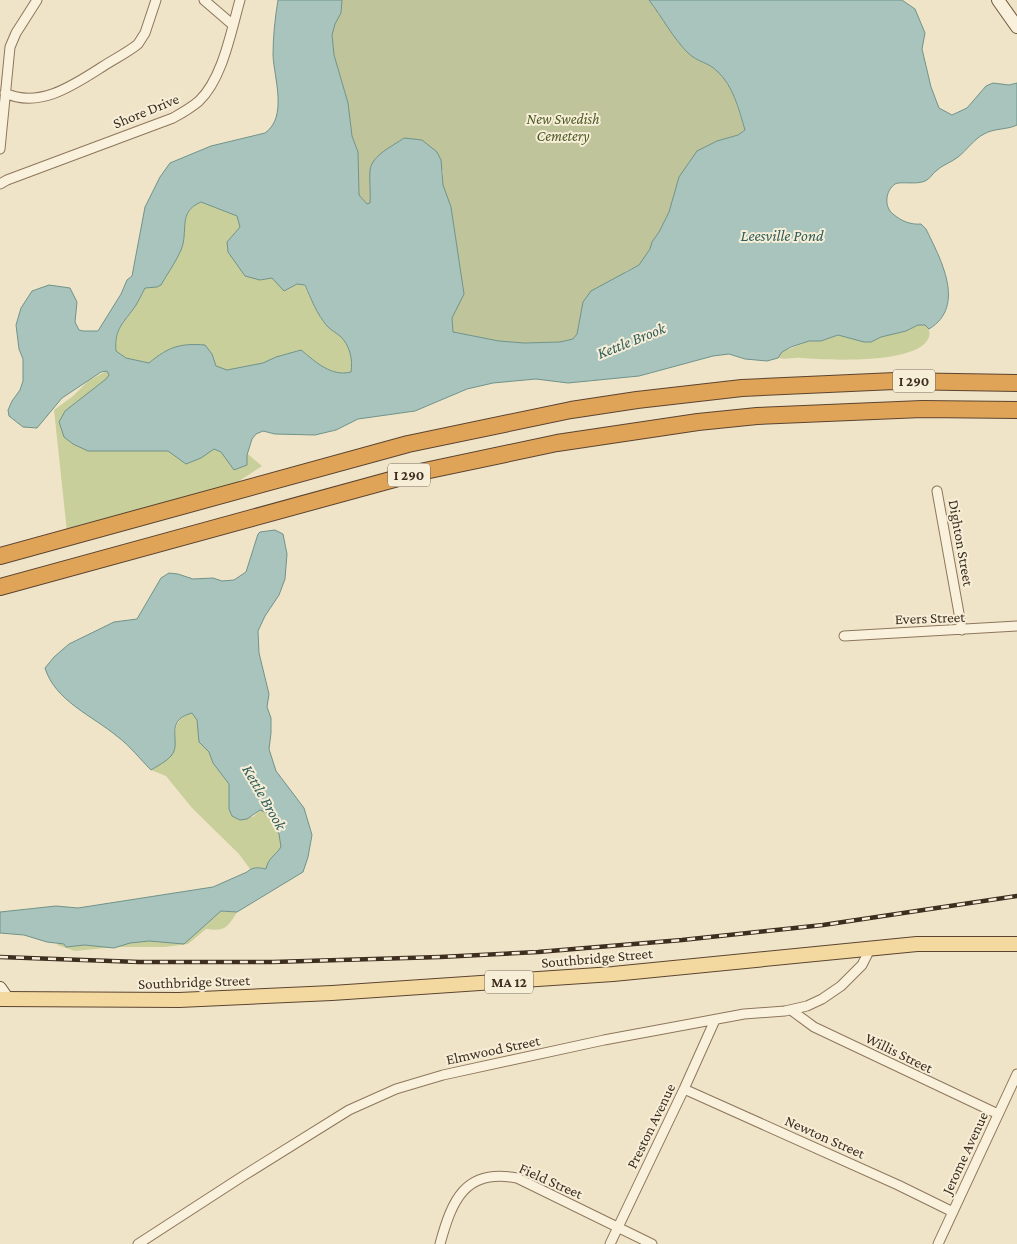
<svg xmlns="http://www.w3.org/2000/svg" width="1017" height="1244" font-family="'Crimson Pro',serif">
<style>
.green{fill:#c9cf9b}
.cemetery{fill:#bfc49a}
.water{fill:#a9c4bc;stroke:#6f938a;fill-rule:evenodd}
.lines{fill:none;stroke-linecap:round;stroke-linejoin:round}
.street-casing{stroke:#8d765c;stroke-width:11}
.secondary-casing{stroke:#6f573f;stroke-width:14}
.primary-casing{stroke:#5b4430;stroke-width:16}
.highway-casing{stroke:#5b4430;stroke-width:18}
.street{stroke:#faf1dc;stroke-width:9}
.secondary{stroke:#faf1dc;stroke-width:12}
.primary{stroke:#f3d9a0;stroke-width:14}
.highway{stroke:#e0a458;stroke-width:16}
.rail-casing{stroke:#3d2e20;stroke-width:4.5}
.rail{stroke:#f7eed8;stroke-width:2.5;stroke-dasharray:8;stroke-linecap:butt}
.labels{text-anchor:middle;stroke-width:4;stroke-linejoin:round;paint-order:stroke}
.shield{fill:#f7eed8;stroke:#756857;stroke-width:1}
.shield-label{font-size:14px;font-weight:bold;fill:#3d2e20}
.street-label{font-size:15px;fill:#3d2e20;stroke:#f7eed8}
.park-label{font-size:15px;font-style:italic;fill:#4d5a26;stroke:#f7eed8}
.water-label{font-size:16px;font-style:italic;fill:#2f5d5a;stroke:#f7eed8}
</style>
<rect width="100%" height="100%" fill="#f0e4c8"/>
<path class="green" d="M201,202L237,215L240,227L228,241L260,280L272,278L284,290L297,284L304,285C311,299 317,314 327,326C331,330 336,333 340,336C350,345 353,360 351,372C331,377 316,362 300,350L276,357L263,363L227,370L216,366L212,354L163,352L149,363L126,358L116,351C115,327 124,323 136,305C139,300 142,293 145,288L157,287L161,285C167,274 176,262 181,250C189,231 177,213 201,202Z
M918,325H925L929,329C929,332 930,334 929,337C920,365 825,360 801,358C793,357 788,360 778,358L782,352L809,341H821L838,335L871,342L881,337L906,331Z
M114,367L229,438L262,466L236,483L67,532L54,410L73,396L88,381Z
M192,713L197,720L199,742L209,752L213,763L229,784V809L253,817L260,810L275,811L287,853L266,869L260,867L250,869L239,854L192,808L166,776L151,770L165,761L175,746C174,730 175,718 192,713Z
M221,911L237,912C228,927 225,932 206,929L188,944L165,947H115L75,951L57,945L60,942Z"/>
<path class="cemetery" d="M342,0H649C662,17 673,38 688,53C699,63 708,62 717,71C733,85 738,110 745,130L738,135L717,141L679,177L669,212L659,232L652,242L651,249L639,265L626,271L579,322L577,334L573,339L560,342L524,343L499,341L453,332L452,318L464,293L451,207L443,185V171L370,169L371,184L370,203L367,204L359,195L358,152L352,136L348,103L334,55L332,35L335,24L341,13Z"/>
<path class="water" d="M278,0H342L341,13L335,24L332,35L334,55L348,103L352,136L358,152L359,195L367,204L370,203C371,192 369,181 370,170C372,155 393,146 404,138L422,140L437,152L441,160L443,185L451,207L464,294L452,318L453,332L499,341L524,343L560,342L573,339L577,334L583,302L591,291L639,265L650,249L652,242L659,232L669,212L679,177L697,151L717,141L738,135L745,130C739,110 733,85 717,71C708,62 699,63 688,53C673,38 662,17 649,0H902L915,9L925,33L922,49L931,87L939,108L952,115L967,108L986,86L993,83L1009,85L1017,83V125C1007,130 994,128 984,134C974,139 967,150 958,157C952,162 942,165 936,171C932,174 930,179 925,181C917,185 900,181 895,184C885,191 884,207 893,214C901,221 911,225 921,224L926,229C940,258 967,306 929,329L925,325H918L906,331L881,337L871,342H864L838,335L821,341H809L791,347L782,352L778,358L767,361L745,359L729,354L713,356L639,376L568,383L536,379L493,383L467,389L415,411L358,419L336,430L315,435L275,434L263,431L256,434L252,439L247,455V465L234,470L221,452L214,449L201,458L186,464L168,451H88L73,444L64,437L59,422L65,411L106,379L109,375L107,371L101,372L62,398L37,428L23,427L9,416L8,410L12,401L20,390L23,381V359L19,349L16,325L21,308L32,291L49,285L70,288L77,302L75,322L79,330L83,331H98L121,294L127,280L132,276L145,207L160,177L170,163L211,146L265,133C288,117 274,78 273,55C273,37 275,18 278,0ZM201,202L237,216L240,227L227,242L228,252L245,276L260,280L272,278L284,291L297,284L305,285C311,299 317,314 327,326C331,330 336,333 340,336C350,345 353,360 351,372C331,377 316,362 301,350L276,357L263,363L227,370L216,366L212,354L205,345C180,343 168,347 149,363L126,358L116,351C114,328 124,323 136,305C139,300 142,294 145,288L157,287L161,285C167,274 176,262 181,250C189,231 177,212 201,202Z
M275,530L283,534L287,554L285,579L279,595L265,616L258,631L259,653L269,694L267,707L271,718V733L269,749L276,771L304,808L312,835L308,857L303,872L237,912L221,911L184,944L149,941L130,943L114,948L85,945L66,947L64,944L47,942L24,935L0,933V912L56,906L78,908L213,887L247,872C252,867 258,867 266,869C268,858 275,856 281,847L279,834L271,813L265,812L260,810L247,819L240,820L232,816L229,809V784L213,763L209,752L199,742L197,720L192,713C162,721 183,743 171,756C166,762 157,766 151,770C140,759 130,746 118,737C93,716 55,701 45,668L54,657L69,644L114,622L137,619L161,578L169,573L178,574L193,579L213,578L222,581L234,580L246,572L258,534L260,532Z"/>
<g class="lines">
<g class="street-casing">
<path id="street" d="M204,0L233,25
M5,93C39,109 74,85 102,67C114,59 127,53 138,44L145,33L156,0
M0,149L10,47L16,33L37,0
M0,184L7,180L173,118C182,113 191,108 199,101C223,78 231,31 240,0
M937,491L962,630
M844,636L1017,626
M791,1010L814,1027L998,1114
M684,1089L898,1185L953,1212
M138,1244L243,1176L349,1110L396,1089L443,1075L604,1040L744,1014L785,1011L807,1006L822,999L841,986L862,965L870,949
M440,1244C452,1200 465,1168 517,1178L652,1244
M610,1244L684,1089L715,1020
M938,1244L1017,1074"/>
</g>
<g class="secondary-casing">
<path id="secondary" d="M998,0L1017,27
M0,988L7,998"/>
</g>
<g class="primary-casing">
<path id="primary" d="M0,999L179,1000L332,993L613,974L917,944H1017"/>
</g>
<g class="highway-casing">
<path id="highway" d="M0,556L408,444L571,410L637,400L742,388L895,381L1017,383
M0,587L420,472L557,443L698,422L757,416L922,409L1017,410"/>
</g>
<use href="#street" class="street"/>
<use href="#secondary" class="secondary"/>
<use href="#primary" class="primary"/>
<use href="#highway" class="highway"/>
<g class="rail-casing">
<path id="rail" d="M0,957L139,962H273L440,957L538,952L682,940L823,925L1017,896"/>
</g>
<use href="#rail" class="rail"/>
</g>
<g class="labels">
<g class="shield">
<rect x="893" y="369.5" width="42" height="23" rx="4"/>
<rect x="388" y="463.5" width="42" height="23" rx="4"/>
<rect x="485" y="970.5" width="48" height="23" rx="4"/>
</g>
<g class="shield-label">
<text x="914" y="386">I 290</text>
<text x="409" y="480">I 290</text>
<text x="509" y="987">MA 12</text>
</g>
<g class="street-label">
<text transform="translate(146 111) rotate(-22)" y="5">Shore Drive</text>
<text transform="translate(961 543) rotate(80)" y="5">Dighton Street</text>
<text transform="translate(930 618) rotate(-2)" y="5">Evers Street</text>
<text transform="translate(597 958) rotate(-5)" y="5">Southbridge Street</text>
<text transform="translate(194 982) rotate(-2)" y="5">Southbridge Street</text>
<text transform="translate(493 1050) rotate(-12)" y="5">Elmwood Street</text>
<text transform="translate(899 1053) rotate(26)" y="5">Willis Street</text>
<text transform="translate(651 1126) rotate(-64)" y="5">Preston Avenue</text>
<text transform="translate(825 1137) rotate(24)" y="5">Newton Street</text>
<text transform="translate(965 1153) rotate(-65)" y="5">Jerome Avenue</text>
<text transform="translate(551 1181) rotate(24)" y="5">Field Street</text>
</g>
<g class="park-label">
<text x="563" y="124">New Swedish<tspan x="563" dy="17">Cemetery</tspan></text>
</g>
<g class="water-label">
<text x="782" y="241">Leesville Pond</text>
<text transform="translate(631 340) rotate(-22)" y="6">Kettle Brook</text>
<text transform="translate(265 797) rotate(60)" y="6">Kettle Brook</text>
</g>
</g>
</svg>
